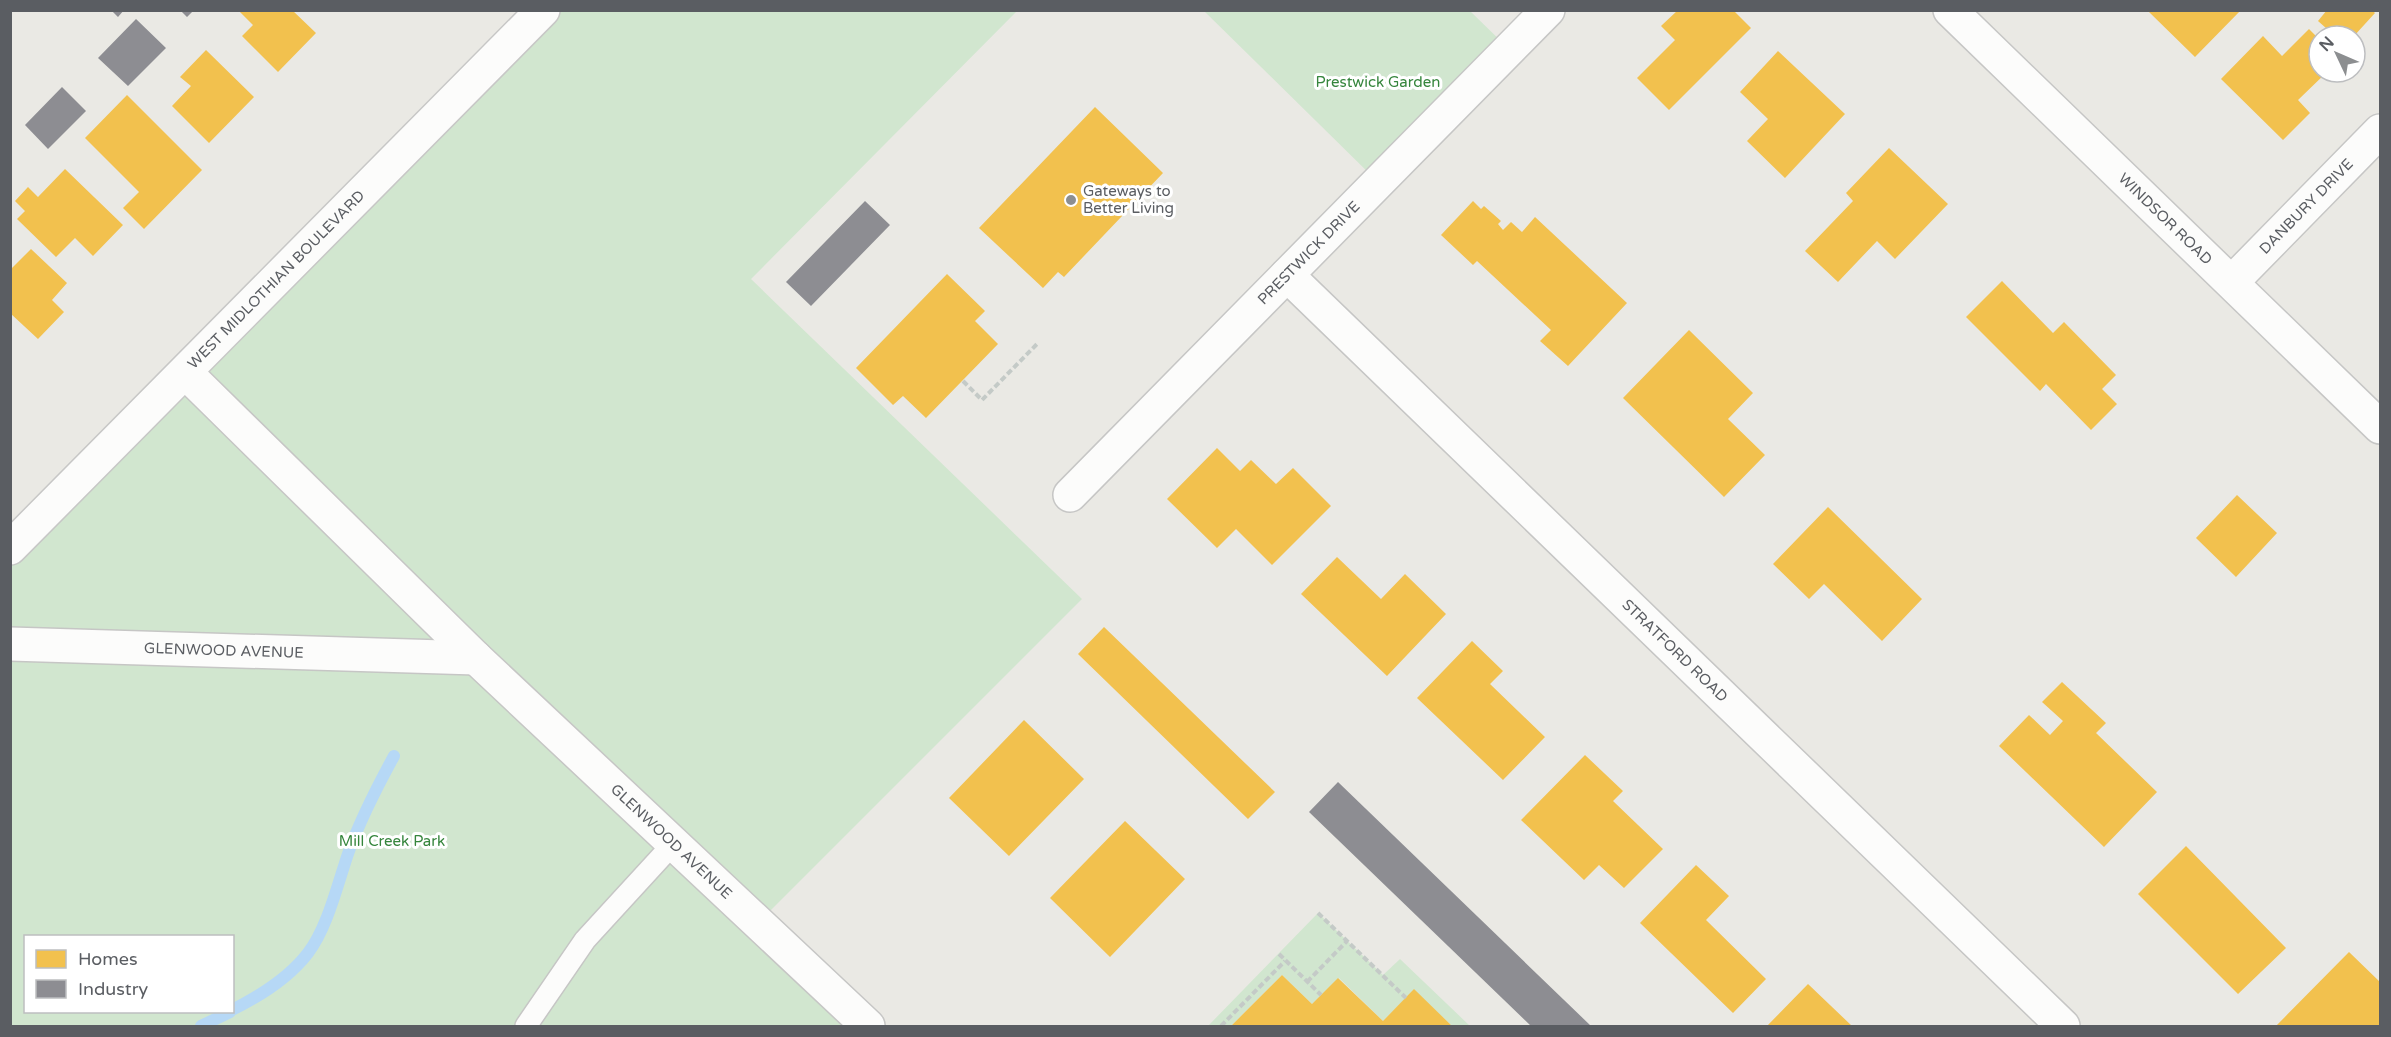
<svg xmlns="http://www.w3.org/2000/svg" width="2391" height="1037" font-family="'Varela Round',sans-serif">
<style>
.green{fill:#d1e6cf;fill-rule:evenodd}
.homes{fill:#f2c14e}
.industry{fill:#8d8d92}
.lines{fill:none;stroke-linecap:round;stroke-linejoin:round}
.stream{stroke:#b6d8f6;stroke-width:12}
.service-casing{stroke:#c6c6c5;stroke-width:24}
.minor-casing{stroke:#c6c6c5;stroke-width:36}
.tertiary-casing{stroke:#c6c6c5;stroke-width:36}
.secondary-casing{stroke:#c7c7c6;stroke-width:36}
.path{stroke:#c4cac7;stroke-width:4;stroke-dasharray:6 3;stroke-linecap:butt}
.service{stroke:#fcfcfb;stroke-width:21}
.minor{stroke:#fcfcfb;stroke-width:33}
.tertiary{stroke:#fcfcfb;stroke-width:33}
.secondary{stroke:#fcfcfb;stroke-width:33}
.poi-dot{fill:#8c8e90;stroke:#fff;stroke-width:2}
.labels{text-anchor:middle;stroke-width:6;stroke-linejoin:round;paint-order:stroke}
.park-label{font-size:15px;fill:#35853c;stroke:#fff}
.poi-label{font-size:15px;fill:#5a5d62;stroke:#fff;text-anchor:start}
.street-label{font-size:15px;fill:#5a5d62;stroke:#fff}
</style>
<rect width="100%" height="100%" fill="#eae9e4"/>
<path class="green" d="M543,11H1017L751,279L1082,599L758,923L868,1026H11V548ZM26,936H232V1012H26Z
M1204,11H1470L1510,50L1379,183Z
M1318,913L1383,975L1400,959L1470,1026H1452L1414,990L1383,1021L1339,978L1312,1004L1282,975L1231,1026H1208Z"/>
<path class="homes" d="M238,10H292L316,33L278,72L242,36L253,25Z
M1678,10H1733L1751,28L1669,110L1637,78L1675,40L1661,26Z
M2151,10H2241L2195,57L2149,12Z
M2327,10H2372L2375,13L2354,36H2335L2318,21Z
M2309,29L2319,39V72H2327L2298,100L2310,113L2283,140L2221,79L2263,36L2282,56Z
M206,50L254,97L209,143L172,106L191,86L180,77Z
M1778,51L1845,114L1785,178L1747,141L1768,119L1740,92Z
M127,95L202,170L144,229L123,208L139,192L85,138Z
M1095,107L1163,173L1064,277L1058,272L1043,288L979,228Z
M1889,148L1948,204L1895,259L1877,241L1838,282L1805,251L1853,201L1846,193Z
M65,169L123,225L93,256L75,238L56,257L17,219L25,211L15,201L28,187L38,197Z
M1473,201L1481,209L1484,206L1501,221L1498,224L1503,230L1511,222L1522,232L1535,217L1627,303L1568,366L1540,341L1551,330L1477,261L1473,265L1441,235Z
M31,249L67,283L52,300L64,312L38,339L10,313V270Z
M947,274L985,311L975,321L998,344L926,418L903,396L893,405L856,368Z
M2002,281L2053,333L2064,322L2116,375L2102,389L2117,404L2091,430L2046,384L2040,391L1966,317Z
M1689,330L1753,393L1728,419L1765,455L1724,497L1623,398Z
M1217,448L1240,471L1251,460L1276,484L1293,468L1331,506L1272,565L1236,529L1217,548L1167,499Z
M2237,495L2277,533L2236,577L2196,538Z
M1828,507L1922,599L1882,641L1824,584L1809,599L1773,564Z
M1337,557L1381,599L1405,574L1446,614L1387,676L1301,594Z
M1104,627L1275,792L1248,819L1078,654Z
M1472,641L1503,671L1490,684L1545,737L1503,780L1417,698Z
M2062,682L2106,723L2096,733L2157,792L2104,847L1999,746L2029,715L2050,735L2063,721L2042,702Z
M1024,720L1084,779L1009,856L949,798Z
M1585,755L1623,791L1613,801L1663,849L1624,888L1599,865L1584,880L1521,820Z
M1125,821L1185,879L1110,957L1050,898Z
M2186,846L2286,948L2238,994L2138,894Z
M1696,865L1729,896L1706,920L1766,979L1733,1013L1640,923Z
M2349,952L2380,982V1026H2276Z
M1282,975L1312,1004L1338,978L1383,1021L1414,989L1452,1026H1231Z
M1808,984L1852,1026H1767Z"/>
<path class="industry" d="M111,10H124L118,17Z
M180,10H194L187,17Z
M136,19L166,48L128,86L98,58Z
M62,87L86,111L48,149L25,125Z
M865,201L890,225L811,306L786,282Z
M1338,782L1591,1026H1531L1309,812Z"/>
<g class="lines">
<path class="stream" d="M232,1010C260,996 289,978 308,953C328,927 338,882 349,851C361,818 377,787 394,756
M201,1026L230,1012"/>
<g class="service-casing">
<path id="service" d="M526,1026L585,940L673,844"/>
</g>
<g class="minor-casing">
<g id="minor">
<path id="s1" d="M1950,10L2380,427"/>
<path id="s2" d="M1287,275L2063,1026"/>
<path id="s3" d="M2232,282L2380,131"/>
<path id="s4" d="M1070,495L1548,10"/>
</g>
</g>
<g class="tertiary-casing">
<g id="tertiary">
<path id="s5" d="M185,372L476,658L868,1026"/>
<path id="s6" d="M10,644L476,658"/>
</g>
</g>
<g class="secondary-casing">
<g id="secondary">
<path id="s7" d="M10,548L543,10"/>
</g>
</g>
<path class="path" d="M963,381L982,400L1037,344
M1318,913L1406,998
M1279,954L1321,995
M1307,982L1347,941
M1221,1026L1285,961"/>
<use href="#service" class="service"/>
<use href="#minor" class="minor"/>
<use href="#tertiary" class="tertiary"/>
<use href="#secondary" class="secondary"/>
</g>
<circle class="poi-dot" cx="1071" cy="200" r="6"/>
<g class="labels">
<g class="park-label">
<text x="1378" y="87">Prestwick Garden</text>
<text x="392" y="846">Mill Creek Park</text>
</g>
<g class="poi-label">
<text x="1083" y="196">Gateways to<tspan x="1083" dy="17">Better Living</tspan></text>
</g>
<g class="street-label">
<text dy="5" stroke="none"><textPath href="#s3" startOffset="106">DANBURY DRIVE</textPath></text>
<text dy="5" stroke="none"><textPath href="#s1" startOffset="300">WINDSOR ROAD</textPath></text>
<text dy="5" stroke="none"><textPath href="#s4" startOffset="340">PRESTWICK DRIVE</textPath></text>
<text dy="5" stroke="none"><textPath href="#s7" startOffset="378">WEST MIDLOTHIAN BOULEVARD</textPath></text>
<text dy="5" stroke="none"><textPath href="#s6" startOffset="214">GLENWOOD AVENUE</textPath></text>
<text dy="5" stroke="none"><textPath href="#s2" startOffset="540">STRATFORD ROAD</textPath></text>
<text dy="5" stroke="none"><textPath href="#s5" startOffset="676">GLENWOOD AVENUE</textPath></text>
</g>
</g>
<rect width="2391" height="1037" fill="none" stroke="#5a5d62" stroke-width="24"/>
<rect x="24" y="935" width="210" height="78" fill="#ffffff" stroke="#bdbec0" stroke-width="1.5"/>
<rect x="36" y="950" width="30" height="18" fill="#f2c14e" stroke="#bdbec0" stroke-width="1.5"/>
<text x="78" y="965" font-size="18" fill="#5a5d62">Homes</text>
<rect x="36" y="980" width="30" height="18" fill="#8d8d92" stroke="#bdbec0" stroke-width="1.5"/>
<text x="78" y="995" font-size="18" fill="#5a5d62">Industry</text>
<g transform="translate(2337 54) rotate(314)"><circle r="28" fill="#ffffff" stroke="#bdbec0" stroke-width="1.5"/>
<path d="M0-4.5L10 22L0 15L-10 22Z" fill="#8c8e90"/>
<text y="-9" font-size="16" font-weight="bold" text-anchor="middle" fill="#5a5d62">N</text>
</g>
</svg>
